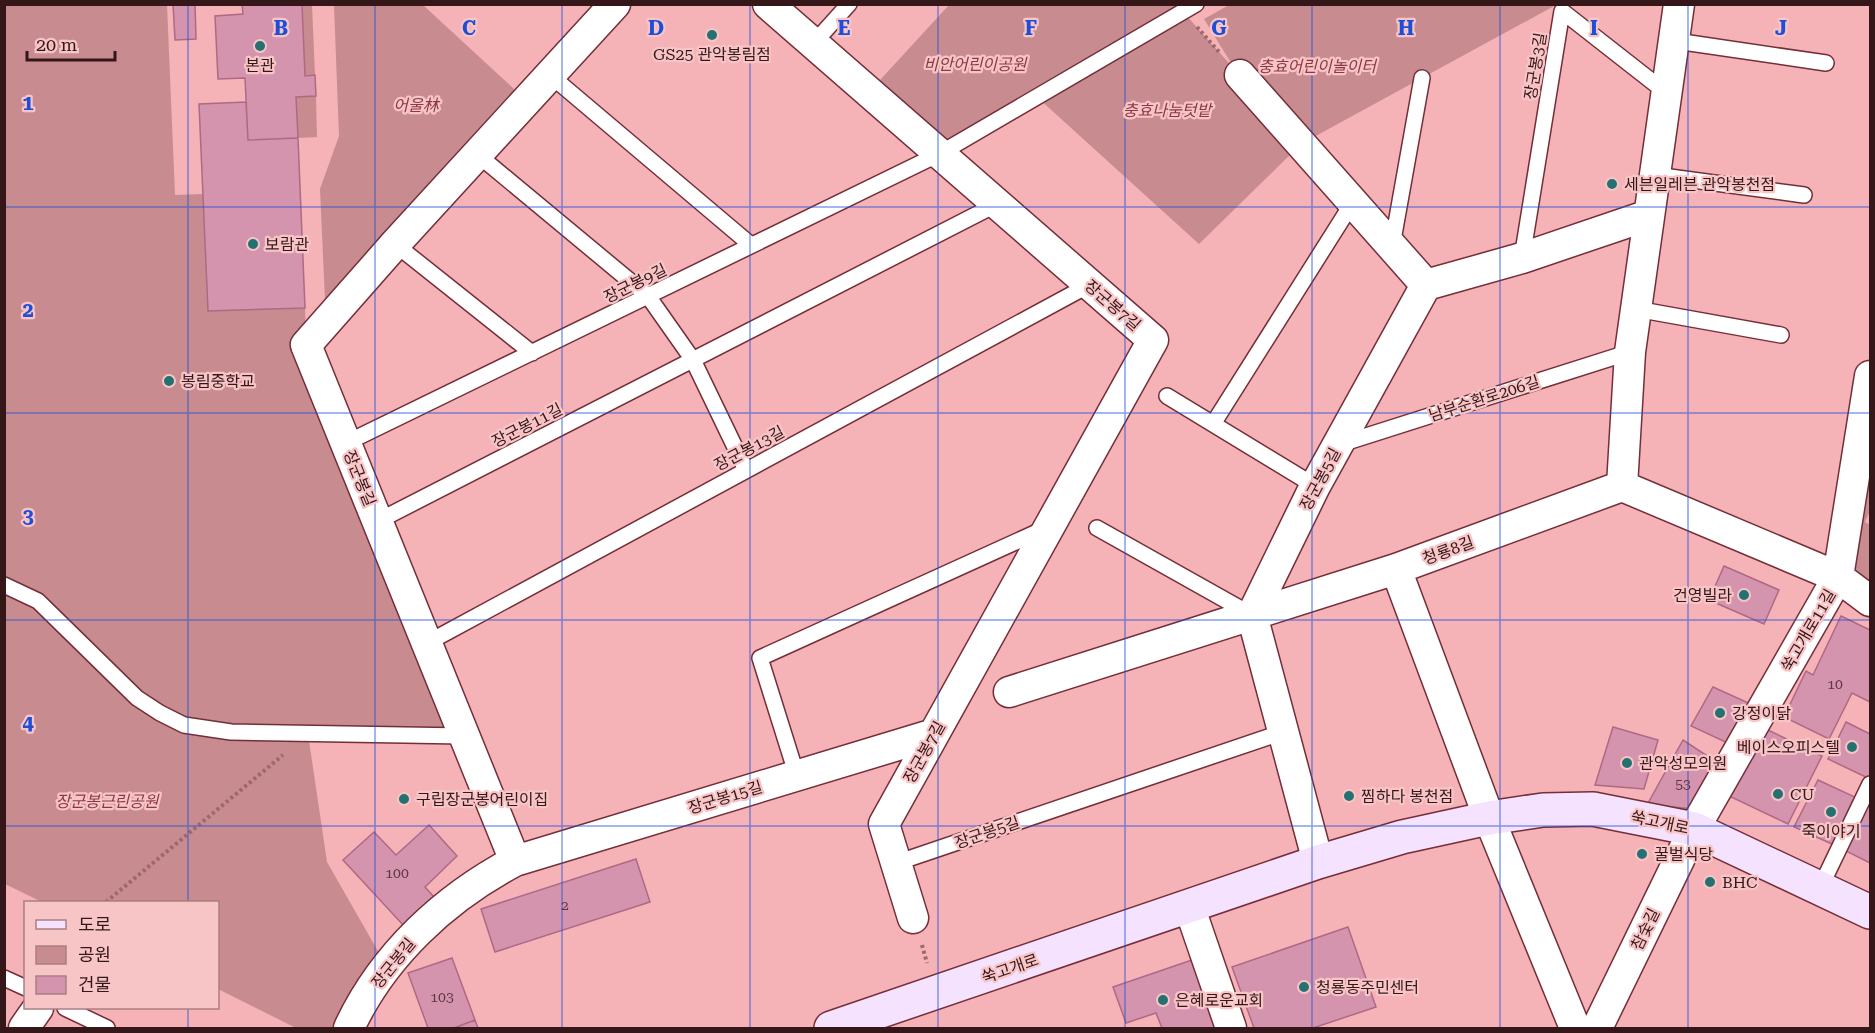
<svg xmlns="http://www.w3.org/2000/svg" width="1875" height="1033" font-family="'Roboto Serif','Noto Sans KR',serif">
<style>
.green{fill:#c88b8f}
.building{fill:#d494ad;stroke:#b06885;stroke-width:1.5}
.lines{fill:none;stroke-linecap:round;stroke-linejoin:round}
.service-casing{stroke:#742e37;stroke-width:18}
.minor-casing{stroke:#742e37;stroke-width:33}
.secondary-casing{stroke:#742e37;stroke-width:36}
.path{stroke:#9a696d;stroke-width:4;stroke-dasharray:3 3;stroke-linecap:butt}
.service{stroke:#fff;stroke-width:15}
.minor{stroke:#fff;stroke-width:30}
.secondary{stroke:#f5e2fe;stroke-width:33}
.grid{fill:none;stroke:#1d4ed8;stroke-width:1.5;stroke-opacity:0.55}
.poi-dot{fill:#257070;stroke:#f8c5c7;stroke-width:2}
.labels{text-anchor:middle;stroke-width:4.5;stroke-linejoin:round;paint-order:stroke}
.number-label{font-size:14px;fill:#5d363f}
.poi-label{font-size:16px;fill:#35171a;stroke:#f8c5c7;text-anchor:start}
.park-label{font-size:16px;font-style:italic;fill:#8b3843;stroke:#f8c5c7}
.street-label{font-size:16px;fill:#35171a;stroke:#f8c5c7}
.grid-label{font-size:20px;text-anchor:middle;font-weight:bold;fill:#1d4ed8;stroke:#f8c5c7;stroke-width:4.5;stroke-linejoin:round;paint-order:stroke}
</style>
<rect width="100%" height="100%" fill="#f5b2b7"/>
<path class="green" d="M4,5H167L175,195L203,194L208,311L305,308L306,345L464,736L308,734L327,862L387,967L349,1028H296L218,989V902H42L5,884Z
M302,5H312L315,75L305,76Z
M334,5H423L526,100L326,323L320,189L339,136Z
M949,5H1177L1236,71L1204,19L1229,5H1556L1301,144L1199,244L1037,97L939,154L869,92Z
M316,96L317,137L298,138L296,97Z
M1870,418V511L1865,522L1870,525V613L1835,597Z"/>
<path class="building" d="M173,4H195L196,39L175,40Z
M242,4H302L305,76L315,75L316,96L296,97L298,138L248,140L245,78L218,79L215,16L243,14Z
M246,102L248,140L298,138L305,308L208,311L199,104Z
M1724,566L1779,590L1764,624L1709,600Z
M1841,616L1870,630V702L1852,693L1829,739L1784,717L1806,671L1813,675Z
M1713,687L1753,705L1732,745L1691,726Z
M1846,722L1870,734V779L1828,759Z
M1613,727L1658,740L1644,789L1595,785Z
M1768,730L1822,756L1788,824L1729,796Z
M1683,740L1718,763L1696,809L1647,805Z
M1818,780L1857,798L1834,845L1794,827Z
M1870,798V863L1844,850Z
M429,825L457,856L425,887L435,898L404,926L343,860L374,832L396,855Z
M636,859L650,902L495,952L481,909Z
M1348,927L1376,1007L1313,1028H1254L1232,967Z
M452,958L475,1020L454,1028H428L408,973Z
M1192,960L1219,1028H1162L1156,1013L1126,1023L1113,987Z
M475,1020L478,1028H454Z"/>
<g class="lines">
<g class="service-casing">
<path id="service" d="M1676,41L1826,63
M813,44L849,4
M550,75L751,245
M477,154L648,296L693,360L746,470
M1655,175L1804,195
M395,244L532,353
M1392,246L1422,78
M1522,258L1562,11L1668,94
M1636,309L1781,335
M1167,396L1315,486
M1213,424L1353,202
M346,443L939,154L1196,4
M1341,444L1630,352
M378,521L997,204
M1097,528L1252,615
M4,585L38,601L137,698L160,713L184,725L231,732L464,736
M427,643L1089,285
M797,776L760,658L1044,529
M896,863L1283,732
M1820,888L1870,784
M4,978L26,988
M65,1008L107,1028"/>
</g>
<g class="minor-casing">
<path id="minor" d="M768,4L1153,340L884,824L913,918
M1240,75L1426,285L1315,486L1252,615L1318,862
M1426,285L1522,258L1649,215
M1622,486L1630,352L1679,4
M1396,569L1489,818L1575,1028
M1009,692L1396,569L1622,486L1838,577L1870,601
M515,861L934,734
M1189,906L1231,1028
M24,1028L38,1008
M349,1028C383,955 445,898 515,861L306,345L395,244L615,4
M1597,1028L1694,829L1838,577L1870,376"/>
</g>
<g class="secondary-casing">
<path id="secondary" d="M831,1028L1318,862L1402,837L1489,818L1543,810L1593,809L1694,829L1870,912"/>
</g>
<path class="path" d="M1197,27L1220,53
M106,902L283,755
M922,945L927,963"/>
<use href="#service" class="service"/>
<use href="#minor" class="minor"/>
<use href="#secondary" class="secondary"/>
</g>
<path class="grid" d="M188,4V902M375,4V1028M562,4V1028M750,4V1028M938,4V1028M1125,4V1028M1312,4V1028M1500,4V1028M1688,4V1028M4,207H1870M4,413H1870M4,620H1870M4,826H1870M188,1008V1028"/>
<g class="poi-dot">
<circle cx="712" cy="35" r="6"/>
<circle cx="260" cy="46" r="6"/>
<circle cx="1612" cy="184" r="6"/>
<circle cx="253" cy="244" r="6"/>
<circle cx="169" cy="381" r="6"/>
<circle cx="1744" cy="595" r="6"/>
<circle cx="1720" cy="713" r="6"/>
<circle cx="1852" cy="747" r="6"/>
<circle cx="1627" cy="763" r="6"/>
<circle cx="1778" cy="794" r="6"/>
<circle cx="1349" cy="796" r="6"/>
<circle cx="404" cy="799" r="6"/>
<circle cx="1831" cy="812" r="6"/>
<circle cx="1642" cy="854" r="6"/>
<circle cx="1710" cy="882" r="6"/>
<circle cx="1304" cy="987" r="6"/>
<circle cx="1163" cy="1000" r="6"/>
</g>
<g class="labels">
<g class="number-label">
<text x="1835" y="689">10</text>
<text x="1683" y="789">53</text>
<text x="397" y="878">100</text>
<text x="565" y="910">2</text>
<text x="442" y="1002">103</text>
</g>
<g class="poi-label">
<text x="712" y="60" text-anchor="middle">GS25 관악봉림점</text>
<text x="260" y="71" text-anchor="middle">본관</text>
<text x="1624" y="190">세븐일레븐 관악봉천점</text>
<text x="265" y="250">보람관</text>
<text x="181" y="387">봉림중학교</text>
<text x="1732" y="601" text-anchor="end">건영빌라</text>
<text x="1732" y="719">강정이닭</text>
<text x="1840" y="753" text-anchor="end">베이스오피스텔</text>
<text x="1639" y="769">관악성모의원</text>
<text x="1790" y="800">CU</text>
<text x="1361" y="802">찜하다 봉천점</text>
<text x="416" y="805">구립장군봉어린이집</text>
<text x="1831" y="837" text-anchor="middle">죽이야기</text>
<text x="1654" y="860">꿀벌식당</text>
<text x="1722" y="888">BHC</text>
<text x="1316" y="993">청룡동주민센터</text>
<text x="1175" y="1006">은혜로운교회</text>
</g>
<g class="park-label">
<text x="975" y="70">비안어린이공원</text>
<text x="1317" y="72">충효어린이놀이터</text>
<text x="416" y="111">어울林</text>
<text x="1167" y="116">충효나눔텃밭</text>
<text x="107" y="807">장군봉근린공원</text>
</g>
<g class="street-label">
<text transform="translate(1535 66) rotate(-81)" y="6">장군봉3길</text>
<text transform="translate(635 283) rotate(-26)" y="6">장군봉9길</text>
<text transform="translate(1113 305) rotate(41)" y="6">장군봉7길</text>
<text transform="translate(1484 398) rotate(-18)" y="6">남부순환로206길</text>
<text transform="translate(527 425) rotate(-27)" y="6">장군봉11길</text>
<text transform="translate(749 448) rotate(-28)" y="6">장군봉13길</text>
<text transform="translate(360 478) rotate(68)" y="6">장군봉길</text>
<text transform="translate(1320 479) rotate(-62)" y="6">장군봉5길</text>
<text transform="translate(1448 550) rotate(-20)" y="6">청룡8길</text>
<text transform="translate(1808 630) rotate(-60)" y="6">쑥고개로11길</text>
<text transform="translate(924 752) rotate(-61)" y="6">장군봉7길</text>
<text transform="translate(725 797) rotate(-17)" y="6">장군봉15길</text>
<text transform="translate(1660 822) rotate(12)" y="6">쑥고개로</text>
<text transform="translate(987 832) rotate(-19)" y="6">장군봉5길</text>
<text transform="translate(1645 929) rotate(-64)" y="6">참숯길</text>
<text transform="translate(393 963) rotate(-51)" y="6">장군봉길</text>
<text transform="translate(1010 968) rotate(-19)" y="6">쑥고개로</text>
</g>
</g>
<g class="grid-label">
<text x="281" y="35">B</text>
<text x="469" y="35">C</text>
<text x="656" y="35">D</text>
<text x="844" y="35">E</text>
<text x="1031" y="35">F</text>
<text x="1219" y="35">G</text>
<text x="1406" y="35">H</text>
<text x="1594" y="35">I</text>
<text x="1781" y="35">J</text>
<text x="28" y="110">1</text>
<text x="28" y="317">2</text>
<text x="28" y="523">3</text>
<text x="28" y="730">4</text>
</g>
<rect width="1875" height="1033" fill="none" stroke="#35171a" stroke-width="12"/>
<rect x="24" y="901" width="195" height="108" fill="#f8c5c7" stroke="#aa7f82" stroke-width="1.5"/>
<rect x="36" y="920" width="30" height="9" fill="#f5e2fe" stroke="#aa7f82" stroke-width="1.5"/>
<text x="78" y="931" font-size="18" fill="#35171a">도로</text>
<rect x="36" y="946" width="30" height="18" fill="#c88b8f" stroke="#aa7f82" stroke-width="1.5"/>
<text x="78" y="961" font-size="18" fill="#35171a">공원</text>
<rect x="36" y="976" width="30" height="18" fill="#d494ad" stroke="#aa7f82" stroke-width="1.5"/>
<text x="78" y="991" font-size="18" fill="#35171a">건물</text>
<path d="M27 51v9h88v-9" fill="none" stroke="#35171a" stroke-width="3"/>
<text x="36" y="51" font-size="18" fill="#35171a" stroke="#f8c5c7" stroke-width="4.5" paint-order="stroke">20 m</text>
</svg>
